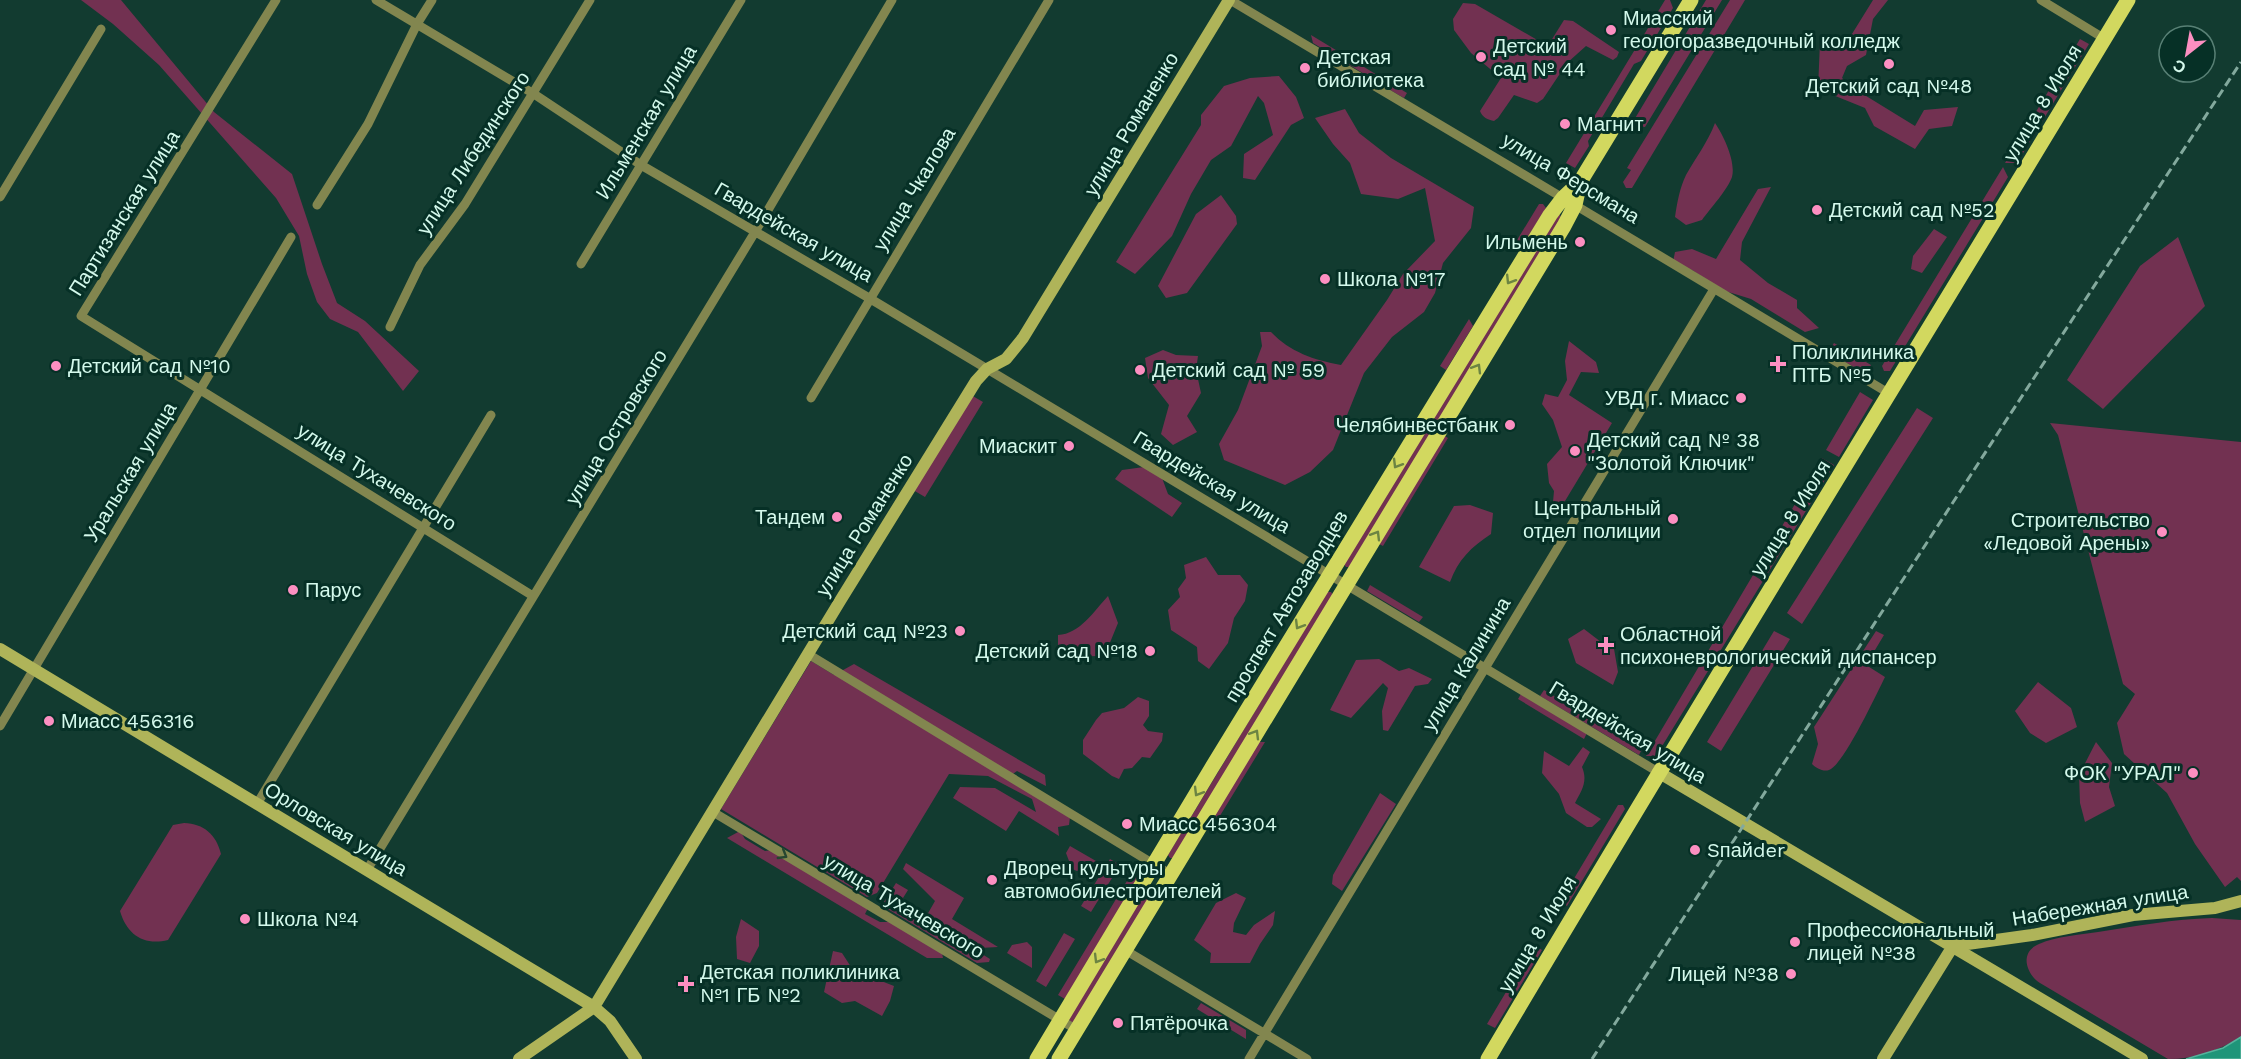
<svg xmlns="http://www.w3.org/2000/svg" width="2241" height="1059" font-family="'Work Sans',sans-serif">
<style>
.green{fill:#723151}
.water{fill:#1e9579;stroke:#55b39c;stroke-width:1.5}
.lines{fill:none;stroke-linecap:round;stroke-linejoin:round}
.street{stroke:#82864f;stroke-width:9}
.secondary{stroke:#afb459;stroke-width:12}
.primary{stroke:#d2d85f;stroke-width:15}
.rail{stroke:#83a99d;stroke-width:3;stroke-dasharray:9 4.5;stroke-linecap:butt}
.oneway{stroke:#6c8442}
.oneway2{stroke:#254630}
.poi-dot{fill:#fc8fc1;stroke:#063026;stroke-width:2}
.labels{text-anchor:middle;stroke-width:6;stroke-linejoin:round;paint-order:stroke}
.poi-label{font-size:20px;fill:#d4f9ec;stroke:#063026;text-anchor:start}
.street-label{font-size:20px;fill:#d4f9ec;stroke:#063026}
</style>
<rect width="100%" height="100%" fill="#123b30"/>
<path class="green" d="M81,0H121L214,112L292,174L322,264L337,303L365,321L419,371L403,391L358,332L330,319L317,302L307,274L299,236L276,198L159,65L113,24Z
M1665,0H1670L1673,8L1641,61L1634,64L1588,141L1589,146L1575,168L1566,163Z
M1706,0H1722L1645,127L1631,125Z
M1730,0H1745L1632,188H1626L1623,182L1631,170L1627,168Z
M1873,0H1888L1873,19L1866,55L1847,66L1842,78L1858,91L1915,126L1924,110L1958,107L1952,126L1929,129L1915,149L1874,126L1865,108L1818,89L1820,42H1847Z
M1463,3L1475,4L1546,45L1549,44L1564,20L1573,21L1619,52L1617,57L1613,60L1586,46L1567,63L1543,99L1537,103L1514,95L1498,118L1494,121C1488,120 1482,117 1480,111L1501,78L1471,53L1454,30L1453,19Z
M1311,35L1407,93L1404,98L1385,87V82L1375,76L1371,78L1313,43Z
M2080,39L2089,44L2017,163H2005Z
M1279,76L1296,97L1304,118L1291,125L1255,180L1243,178L1244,154L1273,135L1264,103L1258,96L1231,146L1211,160L1191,194L1172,236L1135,274L1116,262L1201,125V115L1224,86L1250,78Z
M1345,109L1359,133L1391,158L1474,207L1471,228L1443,263L1435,293L1424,312L1392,337L1364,373L1333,450L1310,472L1285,485L1224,460L1219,444L1238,410L1262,346L1260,332H1271C1290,352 1314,360 1341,365L1387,300L1403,274L1435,241L1425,188L1398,199L1361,194L1350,163L1333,144L1315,118Z
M1715,123C1724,136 1736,162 1732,177C1728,189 1710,209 1702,220L1686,225L1675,217C1677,203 1680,187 1686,175C1696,157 1708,142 1715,123Z
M2003,167L2008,177L1890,371H1884L1882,366Z
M1771,187L1742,242L1740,260L1768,283L1797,300V308L1819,328L1805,332L1751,299L1722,290L1692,270L1672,267L1675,252L1692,249L1716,259L1758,189Z
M1221,195L1236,216L1237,224L1187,293L1166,298L1158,286L1196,214Z
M1539,204H1543L1546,208L1521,248L1511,250Z
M1556,215H1560L1562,219L1349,567H1346L1344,564Z
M1934,229L1947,237L1922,273L1911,269L1913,256Z
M2178,237L2205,306L2103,409L2067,380L2140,266Z
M1469,319L1473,326L1446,370L1440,366Z
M1569,341L1596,362L1599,373L1581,372L1569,395L1612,423L1562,506L1553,502L1554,491L1549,483L1547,464L1562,447L1553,420L1542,404L1545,394L1558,397L1567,380L1565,361Z
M1834,343L1871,365L1866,374L1828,352Z
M1163,350L1176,355L1198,356L1196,370L1201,393L1187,416L1197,432L1173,445L1161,434L1169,405L1148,378L1145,358Z
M1860,392L1873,400L1839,457L1826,450Z
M971,395L983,402L925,497L913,490Z
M1917,408L1933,418L1802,624L1787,613Z
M2050,423L2241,442V881L2237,877L2225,887L2195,844L2167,793L2124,754L2117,723L2135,694L2123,684L2058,435Z
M1443,435L1448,438L1383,546L1377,543Z
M1822,458L1834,465L1768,573L1758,567Z
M1144,467L1162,478L1168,494L1182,503L1172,517L1115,479L1122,470Z
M1470,505L1493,513L1491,534C1471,547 1458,560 1450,582L1419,567L1454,506Z
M1206,557L1218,575H1240L1248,585L1245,601L1234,618L1228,643L1209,669L1198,661L1197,647L1171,630L1168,610L1180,597L1178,589L1186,578L1184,565Z
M1753,575L1763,581L1656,756H1646Z
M1370,585L1423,617L1419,622L1367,591Z
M1327,592H1331L1333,595L1173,858H1170L1168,855Z
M1108,596L1118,623L1109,645L1098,656L1068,657L1058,645V635C1080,634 1094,611 1108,596Z
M1584,629L1601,642L1613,643L1618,672L1613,685L1576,663L1568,639Z
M1774,631L1790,639L1721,751L1707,742Z
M1876,631L1884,635L1866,665L1885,677C1877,693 1843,766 1829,770C1823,772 1816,768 1812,764L1818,744L1814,727Z
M1379,659L1399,671L1409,668L1432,679L1428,684L1415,686L1388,731L1383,730L1382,711L1388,688L1383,683L1351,718L1330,710L1356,660Z
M811,661L834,675L854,664L1045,775L1046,786L1017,771L1010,776L1070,817L1069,825L1058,827L1059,836L1019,811L1006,831L953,798L960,787L995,788L1036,812L1032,799L988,776L949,774L877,893L867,897L721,809Z
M2038,682L2071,708L2077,727L2046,743L2030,733L2015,711Z
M1544,690L1642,749L1639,755L1540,696Z
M1521,694L1587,733L1584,739L1518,699Z
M1138,697L1149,701V716L1143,725L1148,731L1163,733L1162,741L1150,758L1142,757L1132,768L1124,769L1119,779L1112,776L1083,754V740L1096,720L1102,713L1124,708Z
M1258,742H1265L1218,819H1215L1213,816Z
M2096,742L2112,763L2109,787L2115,806L2085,822L2080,803L2079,775Z
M1583,747L1590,752L1582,767C1588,781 1582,790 1575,803L1601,819L1592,827H1587L1566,813L1559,794L1542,773L1544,751L1569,766Z
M1380,793L1396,804L1342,891L1332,884L1333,875Z
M1618,805H1623L1625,809L1567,906L1560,902Z
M184,823C204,824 216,834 221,854L168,940C144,946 127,935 120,911L173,825Z
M740,831L745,839L765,851L772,850L868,908L865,914L880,922H890L942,953L943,958H927L727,838Z
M1070,846L1096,861L1077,871L1072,869L1066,853Z
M1110,859L1120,865L1091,912L1081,906Z
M906,863L964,898L952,919L998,947L980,948L927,915L935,901L903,869Z
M1133,871L1140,875L1065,999L1058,995Z
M896,883L908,890L898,906L908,911L909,909L990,959L989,962L977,963L886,908L884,902Z
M1148,887L1152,888L1153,891L1074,1022H1070L1069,1019Z
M1236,893L1246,898L1234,923L1233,932L1246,935L1254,925L1275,911L1273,925L1260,944L1250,963H1210L1211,953L1194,940L1216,903Z
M2212,918L2241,920V1037C2218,1051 2195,1059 2168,1059L2040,983C2026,974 2019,952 2039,944C2057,936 2079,935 2098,932C2136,926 2174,919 2212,918Z
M741,919L759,931V946L750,963L737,959L736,937Z
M1064,933L1075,939L1046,987L1036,981Z
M1027,942L1032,947V968L1007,953L1012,945Z
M1534,945L1542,950L1495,1028L1487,1024Z
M833,951L842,953L853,970L894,986L890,1001L882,1016L855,1001L842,1003L824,992Z
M1201,1003L1246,1030V1039L1197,1009Z"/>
<path class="water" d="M2241,1037V1059H2186L2223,1048Z"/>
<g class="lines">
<path class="street" d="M276,0L81,316L533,596
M376,0L534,94L641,165L869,298L1658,772
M1230,0L1563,198
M2041,0L2105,39
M0,197L101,29
M317,205L368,124L417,24L432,0
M1575,205L1890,394
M581,264L741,0
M390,327L420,265L465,204L590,0
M811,398L1049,0
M808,654L1170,874
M0,726L291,237
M257,804L491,415
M713,812L1077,1030
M367,870L755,232L892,0
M1125,950L1307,1059
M1249,1059L1714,289"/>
<path class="secondary" d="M0,649L594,1007L610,1021L636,1059
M1658,772L2142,1059
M519,1059L594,1007L840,601L976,381L987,369L1006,359L1023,338L1229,0
M1883,1059L1953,946L2032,935L2133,915L2215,908L2241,901"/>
<path class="primary" d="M1037,1059L1211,769L1550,215L1563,198L1580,182L1691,0
M1059,1059L1564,226L1575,205L1580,182
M1488,1059C1698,704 1915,353 2128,0"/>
<path class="rail" d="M1592,1059L2009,416L2241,62"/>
</g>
<defs><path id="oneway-chevron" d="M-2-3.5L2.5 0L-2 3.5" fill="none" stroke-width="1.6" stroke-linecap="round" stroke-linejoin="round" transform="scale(1.5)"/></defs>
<g class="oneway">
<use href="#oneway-chevron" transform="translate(1510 280) rotate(122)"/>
<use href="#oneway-chevron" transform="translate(1477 368) rotate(-59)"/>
<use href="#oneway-chevron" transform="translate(1397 464) rotate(121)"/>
<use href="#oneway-chevron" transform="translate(1376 535) rotate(-59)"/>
<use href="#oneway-chevron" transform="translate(1299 625) rotate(121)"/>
<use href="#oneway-chevron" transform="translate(1255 734) rotate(-59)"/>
<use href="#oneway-chevron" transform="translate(1198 792) rotate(121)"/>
<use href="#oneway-chevron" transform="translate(1098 959) rotate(121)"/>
</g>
<use class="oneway2" href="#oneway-chevron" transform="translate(783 855) rotate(31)"/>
<g class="poi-dot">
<circle cx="1611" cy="30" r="6"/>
<circle cx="1481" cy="57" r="6"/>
<circle cx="1889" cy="64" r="6"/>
<circle cx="1305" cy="68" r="6"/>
<circle cx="1565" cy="124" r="6"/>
<circle cx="1817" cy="210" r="6"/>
<circle cx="1580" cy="242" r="6"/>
<circle cx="1325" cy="279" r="6"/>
<path d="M1775 355h6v6h6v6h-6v6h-6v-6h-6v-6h6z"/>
<circle cx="56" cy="366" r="6"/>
<circle cx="1140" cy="370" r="6"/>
<circle cx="1741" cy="398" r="6"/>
<circle cx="1510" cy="425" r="6"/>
<circle cx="1069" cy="446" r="6"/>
<circle cx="1575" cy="451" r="6"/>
<circle cx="837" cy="517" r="6"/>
<circle cx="1673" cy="519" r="6"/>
<circle cx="2162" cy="532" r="6"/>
<circle cx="293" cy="590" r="6"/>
<circle cx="960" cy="631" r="6"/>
<path d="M1603 636h6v6h6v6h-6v6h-6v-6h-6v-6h6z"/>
<circle cx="1150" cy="651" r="6"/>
<circle cx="49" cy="721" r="6"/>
<circle cx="2193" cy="773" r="6"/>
<circle cx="1127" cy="824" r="6"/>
<circle cx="1695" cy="850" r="6"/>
<circle cx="992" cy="880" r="6"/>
<circle cx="245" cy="919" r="6"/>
<circle cx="1795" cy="942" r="6"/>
<circle cx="1791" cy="974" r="6"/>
<path d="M683 975h6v6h6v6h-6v6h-6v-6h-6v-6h6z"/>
<circle cx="1118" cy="1023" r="6"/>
</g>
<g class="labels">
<g class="poi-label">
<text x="1623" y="25">Миасский<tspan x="1623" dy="23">геологоразведочный колледж</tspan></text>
<text x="1493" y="53">Детский<tspan x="1493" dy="23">сад № 44</tspan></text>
<text x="1317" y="64">Детская<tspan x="1317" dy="23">библиотека</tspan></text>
<text x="1889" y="93" text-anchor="middle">Детский сад №48</text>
<text x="1577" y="131">Магнит</text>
<text x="1829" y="217">Детский сад №52</text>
<text x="1568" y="249" text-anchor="end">Ильмень</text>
<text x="1337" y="286">Школа №17</text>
<text x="1792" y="359">Поликлиника<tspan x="1792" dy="23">ПТБ №5</tspan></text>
<text x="68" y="373">Детский сад №10</text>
<text x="1152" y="377">Детский сад № 59</text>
<text x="1729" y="405" text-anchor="end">УВД г. Миасс</text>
<text x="1498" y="432" text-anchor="end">Челябинвестбанк</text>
<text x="1587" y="447">Детский сад № 38<tspan x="1587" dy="23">"Золотой Ключик"</tspan></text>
<text x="1057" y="453" text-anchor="end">Миаскит</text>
<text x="1661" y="515" text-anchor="end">Центральный<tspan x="1661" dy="23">отдел полиции</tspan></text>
<text x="825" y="524" text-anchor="end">Тандем</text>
<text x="2150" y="527" text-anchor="end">Строительство<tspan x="2150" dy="23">«Ледовой Арены»</tspan></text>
<text x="305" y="597">Парус</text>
<text x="948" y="638" text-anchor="end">Детский сад №23</text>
<text x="1620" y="641">Областной<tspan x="1620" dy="23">психоневрологический диспансер</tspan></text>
<text x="1138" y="658" text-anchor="end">Детский сад №18</text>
<text x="61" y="728">Миасс 456316</text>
<text x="2181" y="780" text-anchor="end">ФОК "УРАЛ"</text>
<text x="1139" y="831">Миасс 456304</text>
<text x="1707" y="857">Sпайder</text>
<text x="1004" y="875">Дворец культуры<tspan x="1004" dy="23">автомобилестроителей</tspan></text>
<text x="257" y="926">Школа №4</text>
<text x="1807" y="937">Профессиональный<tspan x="1807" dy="23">лицей №38</tspan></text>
<text x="700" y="979">Детская поликлиника<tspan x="700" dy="23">№1 ГБ №2</tspan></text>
<text x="1779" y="981" text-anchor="end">Лицей №38</text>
<text x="1130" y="1030">Пятёрочка</text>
</g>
<g class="street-label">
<text transform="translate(2042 103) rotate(-59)" y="7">улица 8 Июля</text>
<text transform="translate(646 122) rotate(-59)" y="7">Ильменская улица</text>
<text transform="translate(1131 124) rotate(-59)" y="7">улица Романенко</text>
<text transform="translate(473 153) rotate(-57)" y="7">улица Либединского</text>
<text transform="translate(1571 178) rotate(31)" y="7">улица Ферсмана</text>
<text transform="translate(914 189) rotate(-59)" y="7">улица Чкалова</text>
<text transform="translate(124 213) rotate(-58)" y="7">Партизанская улица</text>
<text transform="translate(794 232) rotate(30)" y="7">Гвардейская улица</text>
<text transform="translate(616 427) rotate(-59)" y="7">улица Островского</text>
<text transform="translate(130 472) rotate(-59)" y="7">Уральская улица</text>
<text transform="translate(377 477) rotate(32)" y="7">улица Тухачевского</text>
<text transform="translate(1212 482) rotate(31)" y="7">Гвардейская улица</text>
<text transform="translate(1790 518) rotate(-58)" y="7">улица 8 Июля</text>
<text transform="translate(864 525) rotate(-58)" y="7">улица Романенко</text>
<text transform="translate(1286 606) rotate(-59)" y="7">проспект Автозаводцев</text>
<text transform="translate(1466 664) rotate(-59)" y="7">улица Калинина</text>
<text transform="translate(1628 732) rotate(31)" y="7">Гвардейская улица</text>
<text transform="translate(336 829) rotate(31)" y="7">Орловская улица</text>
<text transform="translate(2100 905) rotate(-9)" y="7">Набережная улица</text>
<text transform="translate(904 906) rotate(31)" y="7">улица Тухачевского</text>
<text transform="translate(1537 934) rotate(-59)" y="7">улица 8 Июля</text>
</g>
</g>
<g transform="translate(2187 54) rotate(211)"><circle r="28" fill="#063026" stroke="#588075" stroke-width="1.5"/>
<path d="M0-4.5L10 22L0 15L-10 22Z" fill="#fc8fc1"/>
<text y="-9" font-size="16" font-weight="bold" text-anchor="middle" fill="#d4f9ec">С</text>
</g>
</svg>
